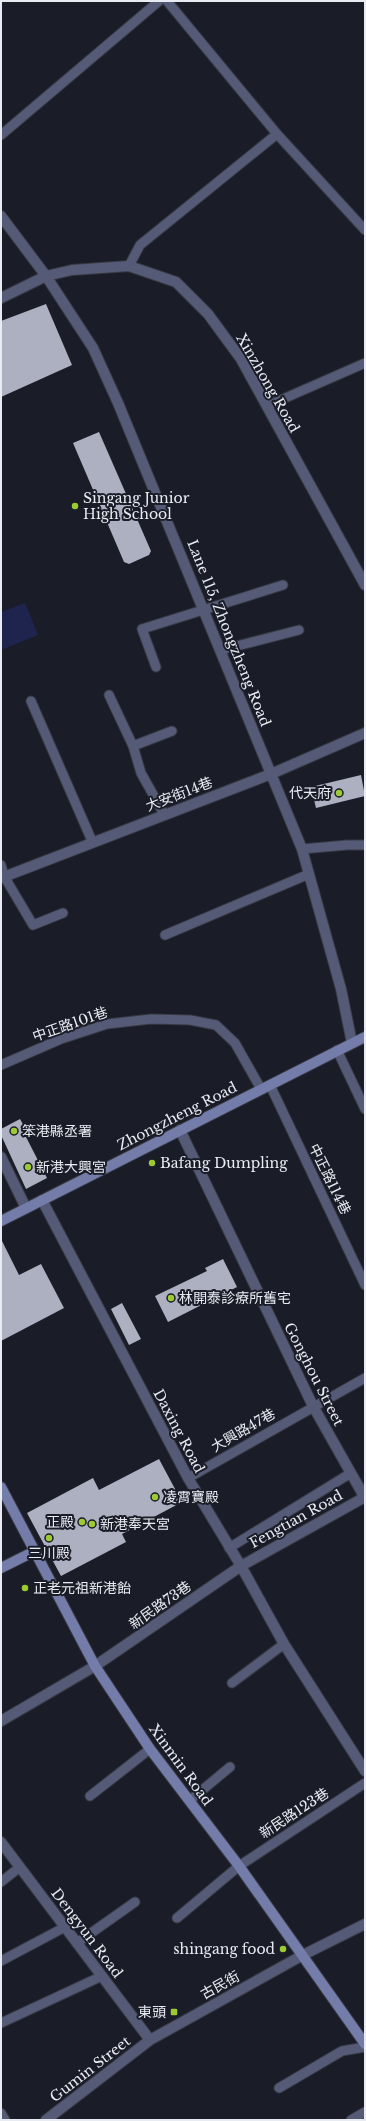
<svg xmlns="http://www.w3.org/2000/svg" width="366" height="2121" font-family="'Libre Baskerville','Noto Sans TC',serif">
<style>
.green{fill:#1f244e}
.building{fill:#acb0c0}
.lines{fill:none;stroke-linecap:round;stroke-linejoin:round}
.service-casing{stroke:#373a44;stroke-width:11}
.minor-casing{stroke:#373a44;stroke-width:12}
.tertiary-casing{stroke:#373a44;stroke-width:12}
.secondary-casing{stroke:#373a44;stroke-width:12}
.service{stroke:#555b77;stroke-width:9}
.minor{stroke:#555b77;stroke-width:10}
.tertiary{stroke:#555b77;stroke-width:10}
.secondary{stroke:#747daa;stroke-width:10}
.poi-dot{fill:#9cca32;stroke:#1a1d28;stroke-width:1.5}
.labels{text-anchor:middle;stroke-width:4;stroke-linejoin:round;paint-order:stroke}
.street-label{font-size:14px;fill:#e9ebf3;stroke:#1a1d28}
.poi-label{font-size:14px;fill:#e9ebf3;stroke:#1a1d28;text-anchor:start}
</style>
<rect width="100%" height="100%" fill="#1a1d28"/>
<path class="green" d="M25,603L38,635L1,650V612Z"/>
<path class="building" d="M46,304L72,365L1,397V321Z
M99,432L151,551L149,555L129,564L124,562L73,443Z
M361,775L365,796L316,808L311,787Z
M20,1119L28,1133L25,1135L47,1178L26,1189L1,1135V1129Z
M1,1239L19,1275L41,1264L64,1308L1,1341Z
M223,1259L237,1287L168,1322L155,1296L207,1271L205,1268Z
M122,1303L141,1339L129,1345L111,1309Z
M159,1459L182,1502L122,1534L126,1542L61,1576L27,1513L93,1478L99,1490Z"/>
<g class="lines">
<g class="service-casing">
<path id="service" d="M167,1L277,134L365,230
M1,135L159,1
M129,266L140,245L277,134
M267,406L365,363
M221,650L299,630
M156,667L142,629L283,585
M109,695L133,746L141,773L164,814
M31,701L92,841
M133,746L172,731
M302,849L347,845H365
M1,865L4,876L33,925L63,913
M165,935L309,874
M337,1050L365,1109
M1,1065L61,1039L107,1024L151,1019L190,1020L216,1025L235,1043L261,1089
M270,1085L365,1285
M188,1478L365,1378
M229,1548L351,1473
M232,1683L284,1644
M90,1796L150,1749
M189,1801L230,1767
M1,1882L20,1867
M177,1918L239,1866L365,1783
M77,1943L135,1902
M1,1961L65,1927
M1,2023L102,1976
M279,2088L342,2051L365,2047
M1,2113L5,2120
M351,2120L365,2112"/>
</g>
<g class="minor-casing">
<path id="minor" d="M1,216L46,276L93,348L118,403L302,849L341,989L352,1043
M1,878L271,774L365,733
M180,1130L313,1406L365,1498
M1,1157L26,1208
M42,1200L188,1478L241,1566L284,1644L365,1771
M1,1721L95,1666L241,1566L365,1497
M1,1842L150,2040
M46,2120L150,2040L303,1955"/>
</g>
<g class="tertiary-casing">
<path id="tertiary" d="M1,298L46,276L72,270L129,266L176,282L208,314L241,359L365,585
M303,1955L365,1924"/>
</g>
<g class="secondary-casing">
<path id="secondary" d="M1,1221L365,1037
M1,1487L95,1666L150,1749L239,1866L365,2044
M1,1568L35,1551"/>
</g>
<use href="#service" class="service"/>
<use href="#minor" class="minor"/>
<use href="#tertiary" class="tertiary"/>
<use href="#secondary" class="secondary"/>
</g>
<g class="poi-dot">
<circle cx="75" cy="506" r="4"/>
<circle cx="339" cy="793" r="4"/>
<circle cx="14" cy="1131" r="4"/>
<circle cx="152" cy="1163" r="4"/>
<circle cx="28" cy="1167" r="4"/>
<circle cx="171" cy="1298" r="4"/>
<circle cx="155" cy="1497" r="4"/>
<circle cx="82" cy="1522" r="4"/>
<circle cx="92" cy="1524" r="4"/>
<circle cx="49" cy="1538" r="4"/>
<circle cx="25" cy="1588" r="4"/>
<circle cx="283" cy="1949" r="4"/>
<rect x="170" y="2008" width="8" height="8" rx="2"/>
</g>
<g class="labels">
<g class="street-label">
<text transform="translate(268 383) rotate(60)" y="5">Xinzhong Road</text>
<text transform="translate(229 633) rotate(68)" y="5">Lane 115, Zhongzheng Road</text>
<text transform="translate(179 794) rotate(-21)" y="5">大安街14巷</text>
<text transform="translate(70 1024) rotate(-19)" y="5">中正路101巷</text>
<text transform="translate(177 1116) rotate(-27)" y="5">Zhongzheng Road</text>
<text transform="translate(330 1179) rotate(64)" y="5">中正路114巷</text>
<text transform="translate(314 1374) rotate(63)" y="5">Gonghou Street</text>
<text transform="translate(243 1430) rotate(-30)" y="5">大興路47巷</text>
<text transform="translate(179 1431) rotate(62)" y="5">Daxing Road</text>
<text transform="translate(296 1519) rotate(-29)" y="5">Fengtian Road</text>
<text transform="translate(160 1605) rotate(-35)" y="5">新民路73巷</text>
<text transform="translate(181 1765) rotate(54)" y="5">Xinmin Road</text>
<text transform="translate(294 1813) rotate(-33)" y="5">新民路123巷</text>
<text transform="translate(87 1933) rotate(53)" y="5">Dengyun Road</text>
<text transform="translate(220 1985) rotate(-29)" y="5">古民街</text>
<text transform="translate(90 2069) rotate(-38)" y="5">Gumin Street</text>
</g>
<g class="poi-label">
<text x="83" y="503">Singang Junior<tspan x="83" dy="16">High School</tspan></text>
<text x="331" y="798" text-anchor="end">代天府</text>
<text x="22" y="1136">笨港縣丞署</text>
<text x="160" y="1168">Bafang Dumpling</text>
<text x="36" y="1172">新港大興宮</text>
<text x="179" y="1303">林開泰診療所舊宅</text>
<text x="163" y="1502">凌霄寶殿</text>
<text x="74" y="1527" text-anchor="end">正殿</text>
<text x="100" y="1529">新港奉天宮</text>
<text x="49" y="1558" text-anchor="middle">三川殿</text>
<text x="33" y="1593">正老元祖新港飴</text>
<text x="275" y="1954" text-anchor="end">shingang food</text>
<text x="166" y="2017" text-anchor="end">東頭</text>
</g>
</g>
<rect width="366" height="2121" fill="none" stroke="#e9ebf3" stroke-width="4"/>
</svg>
